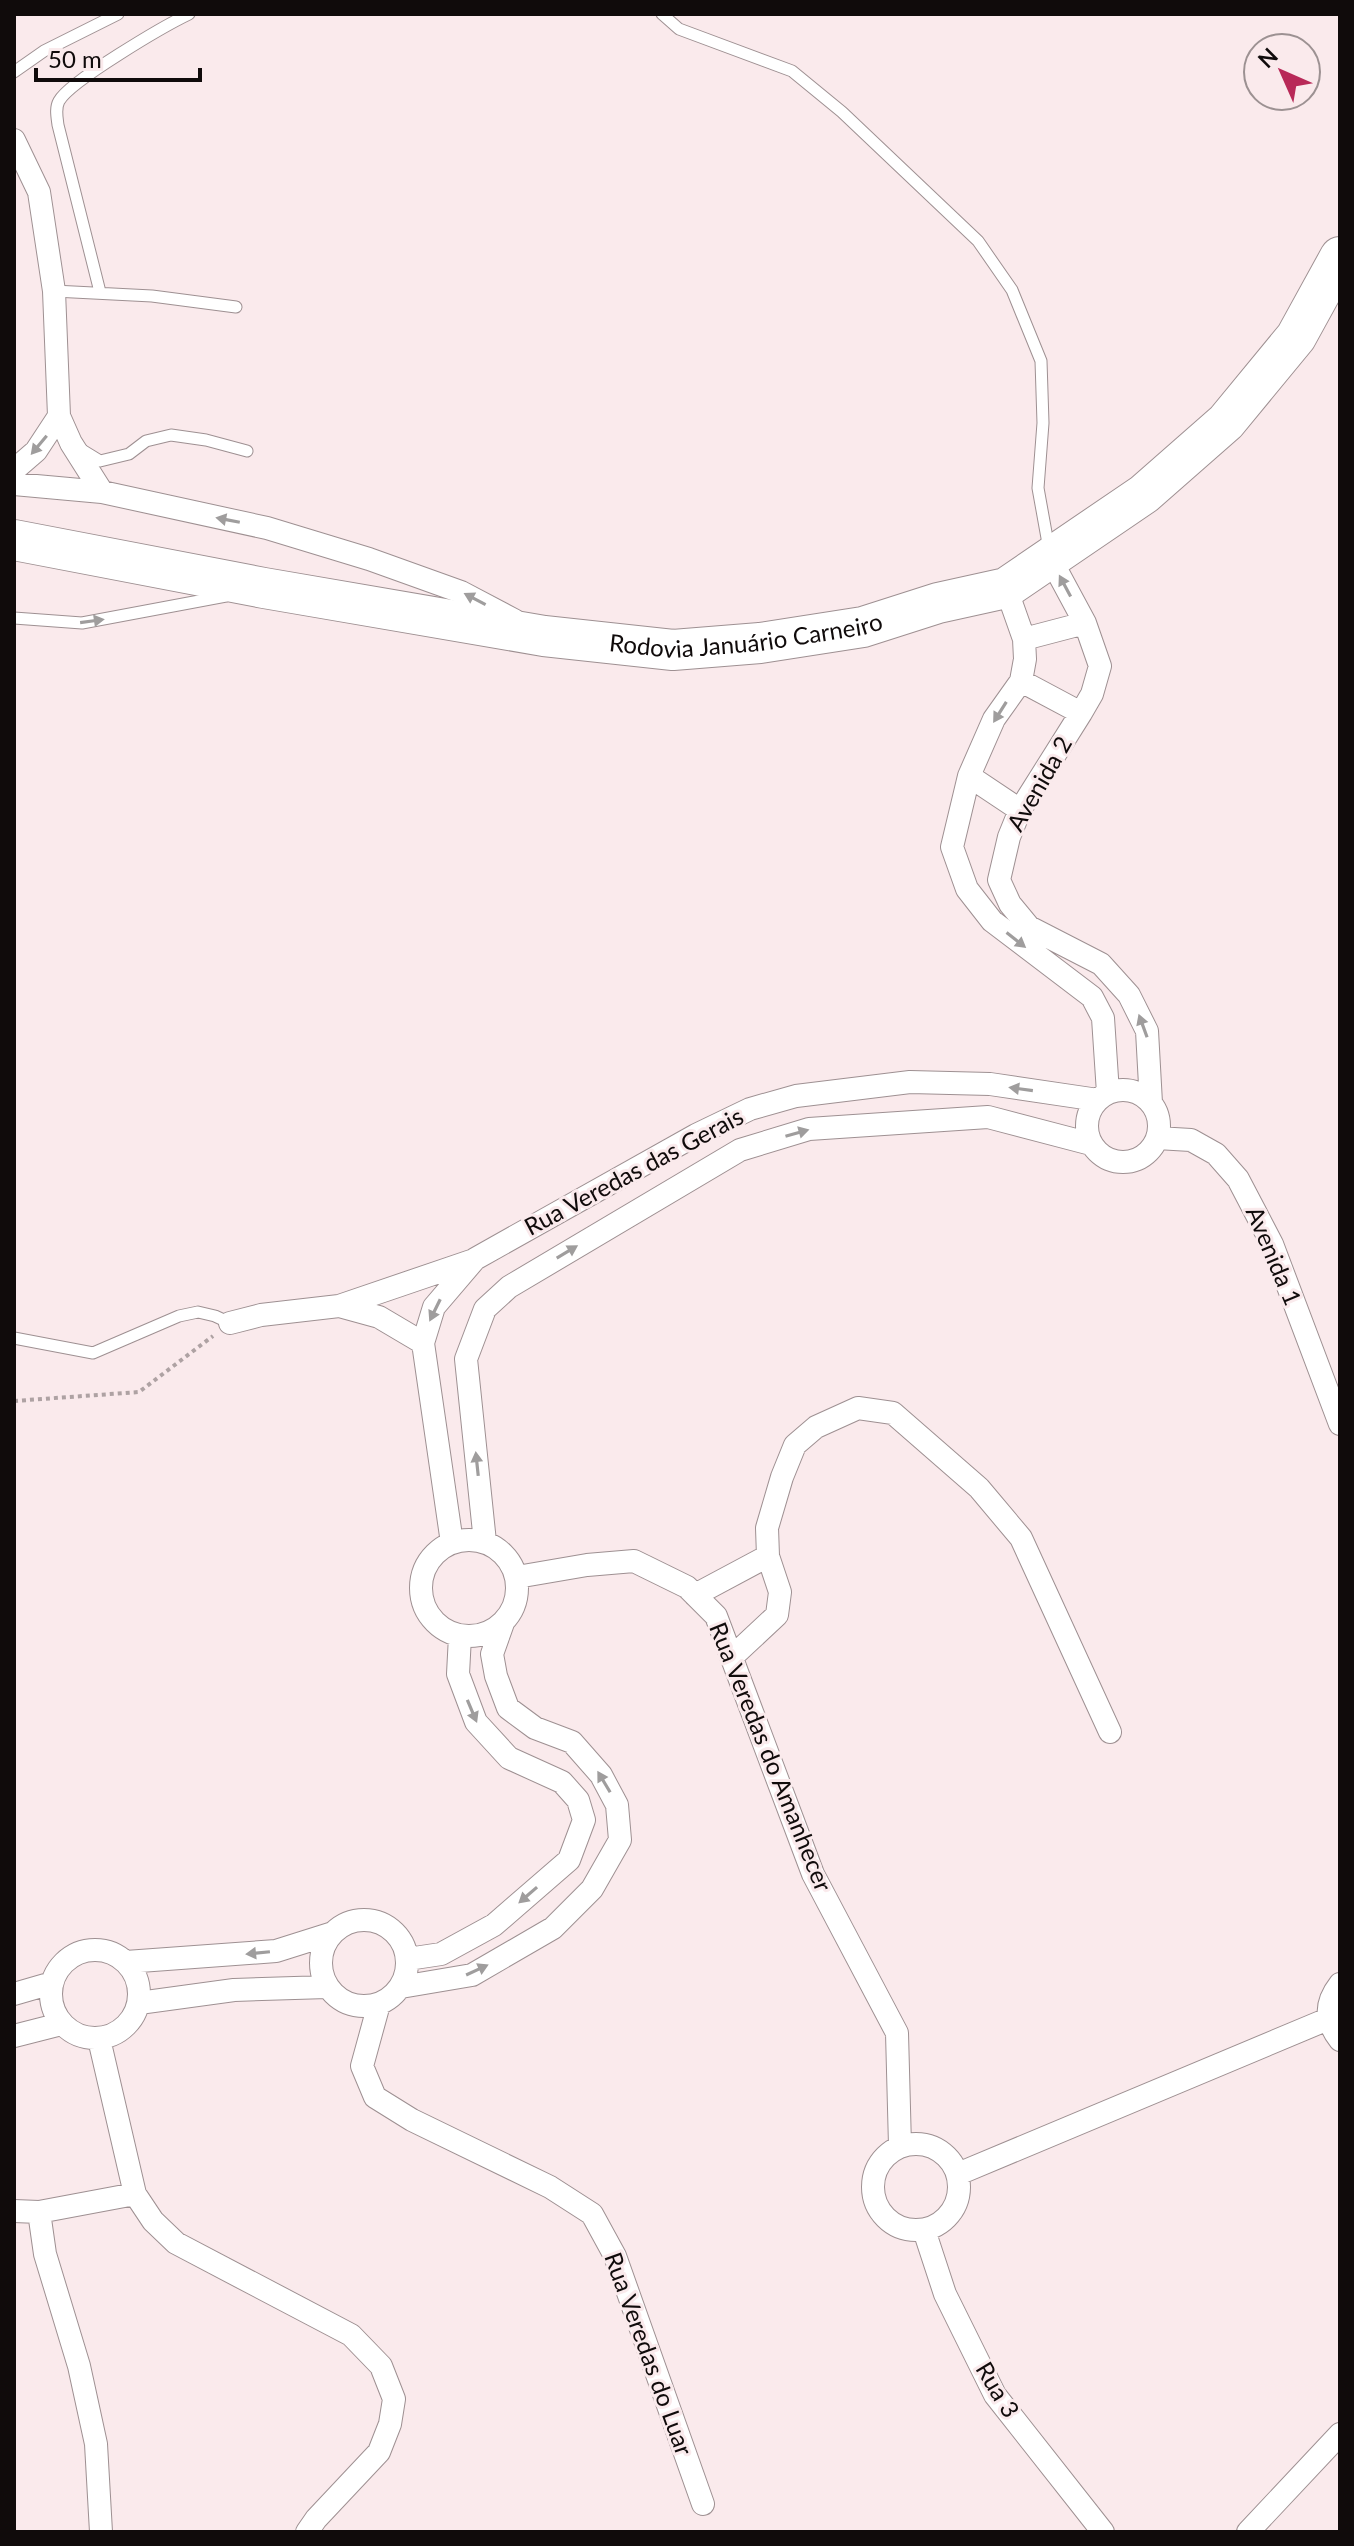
<svg xmlns="http://www.w3.org/2000/svg" width="1354" height="2546" font-family="Lato,sans-serif">
<style>
.lines{fill:none;stroke-linecap:round;stroke-linejoin:round}
.lane-casing{stroke:#9e9092;stroke-width:13}
.street-casing{stroke:#9e9092;stroke-width:24}
.highway-casing{stroke:#9e9092;stroke-width:42}
.path{stroke:#aea2a3;stroke-width:4;stroke-dasharray:4 4;stroke-linecap:butt}
.lane{stroke:#fff;stroke-width:11}
.street{stroke:#fff;stroke-width:22}
.highway{stroke:#fff;stroke-width:40}
.oneway{fill:#9f9d9d}
.labels{text-anchor:middle;stroke-width:6;stroke-linejoin:round;paint-order:stroke}
.street-label{font-size:24px;fill:#100b0b;stroke:#faeaec}
</style>
<rect width="100%" height="100%" fill="#faeaec"/>
<g class="lines">
<g class="lane-casing">
<path id="lane" d="M662,14L679,29L792,71L842,112L978,241L1012,290L1041,361L1043,423L1038,488L1049,549
M14,72L44,51L118,14
M54,291L152,296L236,307
M100,292L58,125C57,117 55,108 59,101C70,81 164,26 189,14
M82,450L100,461L129,454L146,441L171,435L206,440L247,451
M14,618L82,623L226,596
M14,1338L93,1353L179,1316L198,1312L215,1316L230,1323"/>
</g>
<g class="street-casing">
<path id="street" d="M14,140L39,192L54,291L59,416L71,443L102,492
M14,470L36,451L59,416
M14,484L102,492L267,528L369,559L461,592L514,620
M1050,558L1085,623L1100,666L1092,694L1081,713L1020,810L1009,837L999,880L1010,904L1029,927L1101,964L1129,995L1147,1031L1151,1103
M1006,588L1024,639L1025,659L1021,681L994,719L969,776L952,847L967,889L992,921L1092,997L1103,1018L1108,1093
M1024,639L1085,623
M1021,681L1081,713
M969,776L1020,810
M1087 1126a36 36 0 1 1 72 0a36 36 0 1 1-72 0Z
M1157,1138L1191,1140L1216,1154L1238,1179L1272,1244L1340,1424
M339,1306L379,1317L423,1343
M230,1323L261,1315L339,1306L471,1261
M421 1588a48 48 0 1 1 96 0a48 48 0 1 1-96 0Z
M485,1542L466,1359L485,1309L509,1287L740,1150L809,1129L988,1117L1091,1144
M452,1543L423,1343L434,1307L475,1259L696,1135L750,1109L796,1096L910,1082L990,1084L1098,1100
M517,1577L587,1565L634,1561L687,1587L716,1616L813,1874L897,2033L900,2146
M695,1595L768,1556
M732,1657L777,1615L780,1592L768,1556L767,1528L782,1477L795,1445L816,1427L858,1408L893,1413L979,1488L1021,1538L1110,1732
M321 1963a43 43 0 1 1 86 0a43 43 0 1 1-86 0Z
M51 1994a44 44 0 1 1 88 0a44 44 0 1 1-88 0Z
M408,1959L441,1954L494,1925L569,1860L584,1820L578,1800L562,1782L509,1758L476,1722L458,1674L460,1636
M126,1962L276,1951L333,1933
M1340,1984C1325,2003 1325,2021 1340,2040
M401,1987L472,1975L553,1928L592,1889L620,1840L617,1805L601,1775L572,1742L535,1728L508,1708L496,1676L492,1654L503,1623
M14,1994L52,1983
M139,2003L234,1990L327,1987
M379,2004L362,2066L375,2097L412,2120L550,2187L592,2214L615,2256L703,2504
M14,2036L61,2024
M99,2039L135,2194L153,2221L176,2243L351,2335L381,2366L394,2399L390,2424L379,2452L316,2519L307,2532
M873 2187a43 43 0 1 1 86 0a43 43 0 1 1-86 0Z
M958,2174L1328,2019
M14,2211L39,2212L135,2194
M39,2212L45,2254L79,2366L96,2444L101,2532
M924,2230L945,2294L995,2395L1103,2532
M1248,2532L1340,2434"/>
</g>
<g class="highway-casing">
<g id="highway">
<path id="s1" d="M14,540L264,588L544,636L673,650L760,643L863,627L938,603L1006,588L1144,494L1226,422L1296,337L1340,257"/>
</g>
</g>
<path class="path" d="M14,1401L139,1392L213,1336"/>
<use href="#lane" class="lane"/>
<use href="#street" class="street"/>
<use href="#highway" class="highway"/>
</g>
<defs><path id="oneway-solid" d="M-6-.8H1V-3.2L6.5 0L1 3.2V.8H-6Z" transform="scale(2)"/></defs>
<g class="oneway">
<use href="#oneway-solid" transform="translate(39 445) rotate(130)"/>
<use href="#oneway-solid" transform="translate(228 520) rotate(-169)"/>
<use href="#oneway-solid" transform="translate(1065 586) rotate(-118)"/>
<use href="#oneway-solid" transform="translate(475 599) rotate(-152)"/>
<use href="#oneway-solid" transform="translate(92 621) rotate(-8)"/>
<use href="#oneway-solid" transform="translate(1000 712) rotate(122)"/>
<use href="#oneway-solid" transform="translate(1016 940) rotate(38)"/>
<use href="#oneway-solid" transform="translate(1143 1026) rotate(-110)"/>
<use href="#oneway-solid" transform="translate(1021 1089) rotate(-172)"/>
<use href="#oneway-solid" transform="translate(797 1133) rotate(-16)"/>
<use href="#oneway-solid" transform="translate(567 1252) rotate(-31)"/>
<use href="#oneway-solid" transform="translate(435 1310) rotate(116)"/>
<use href="#oneway-solid" transform="translate(477 1464) rotate(-96)"/>
<use href="#oneway-solid" transform="translate(472 1711) rotate(67)"/>
<use href="#oneway-solid" transform="translate(604 1782) rotate(-121)"/>
<use href="#oneway-solid" transform="translate(528 1895) rotate(139)"/>
<use href="#oneway-solid" transform="translate(258 1953) rotate(174)"/>
<use href="#oneway-solid" transform="translate(477 1970) rotate(-25)"/>
</g>
<g class="labels">
<g class="street-label">
<text dy="8" stroke="none"><textPath href="#s1" startOffset="742">Rodovia Januário Carneiro</textPath></text>
<text transform="translate(1040 784) rotate(-60)" y="8">Avenida 2</text>
<text transform="translate(634 1172) rotate(-28)" y="8">Rua Veredas das Gerais</text>
<text transform="translate(1273 1256) rotate(67)" y="8">Avenida 1</text>
<text transform="translate(770 1757) rotate(68)" y="8">Rua Veredas do Amanhecer</text>
<text transform="translate(648 2354) rotate(70)" y="8">Rua Veredas do Luar</text>
<text transform="translate(997 2390) rotate(59)" y="8">Rua 3</text>
</g>
</g>
<rect width="1354" height="2546" fill="none" stroke="#100b0b" stroke-width="32"/>
<g transform="translate(1282 72) rotate(315)"><circle r="38" fill="#faeaec" stroke="#9c9192" stroke-width="2"/>
<path d="M0-6L14 30L0 20L-14 30Z" fill="#b82958"/>
<text y="-12" font-size="22" font-weight="bold" text-anchor="middle" fill="#100b0b">N</text>
</g>
<path d="M36 68v12h164v-12" fill="none" stroke="#100b0b" stroke-width="4"/>
<text x="48" y="68" font-size="24" fill="#100b0b" stroke="#faeaec" stroke-width="6" paint-order="stroke">50 m</text>
</svg>
